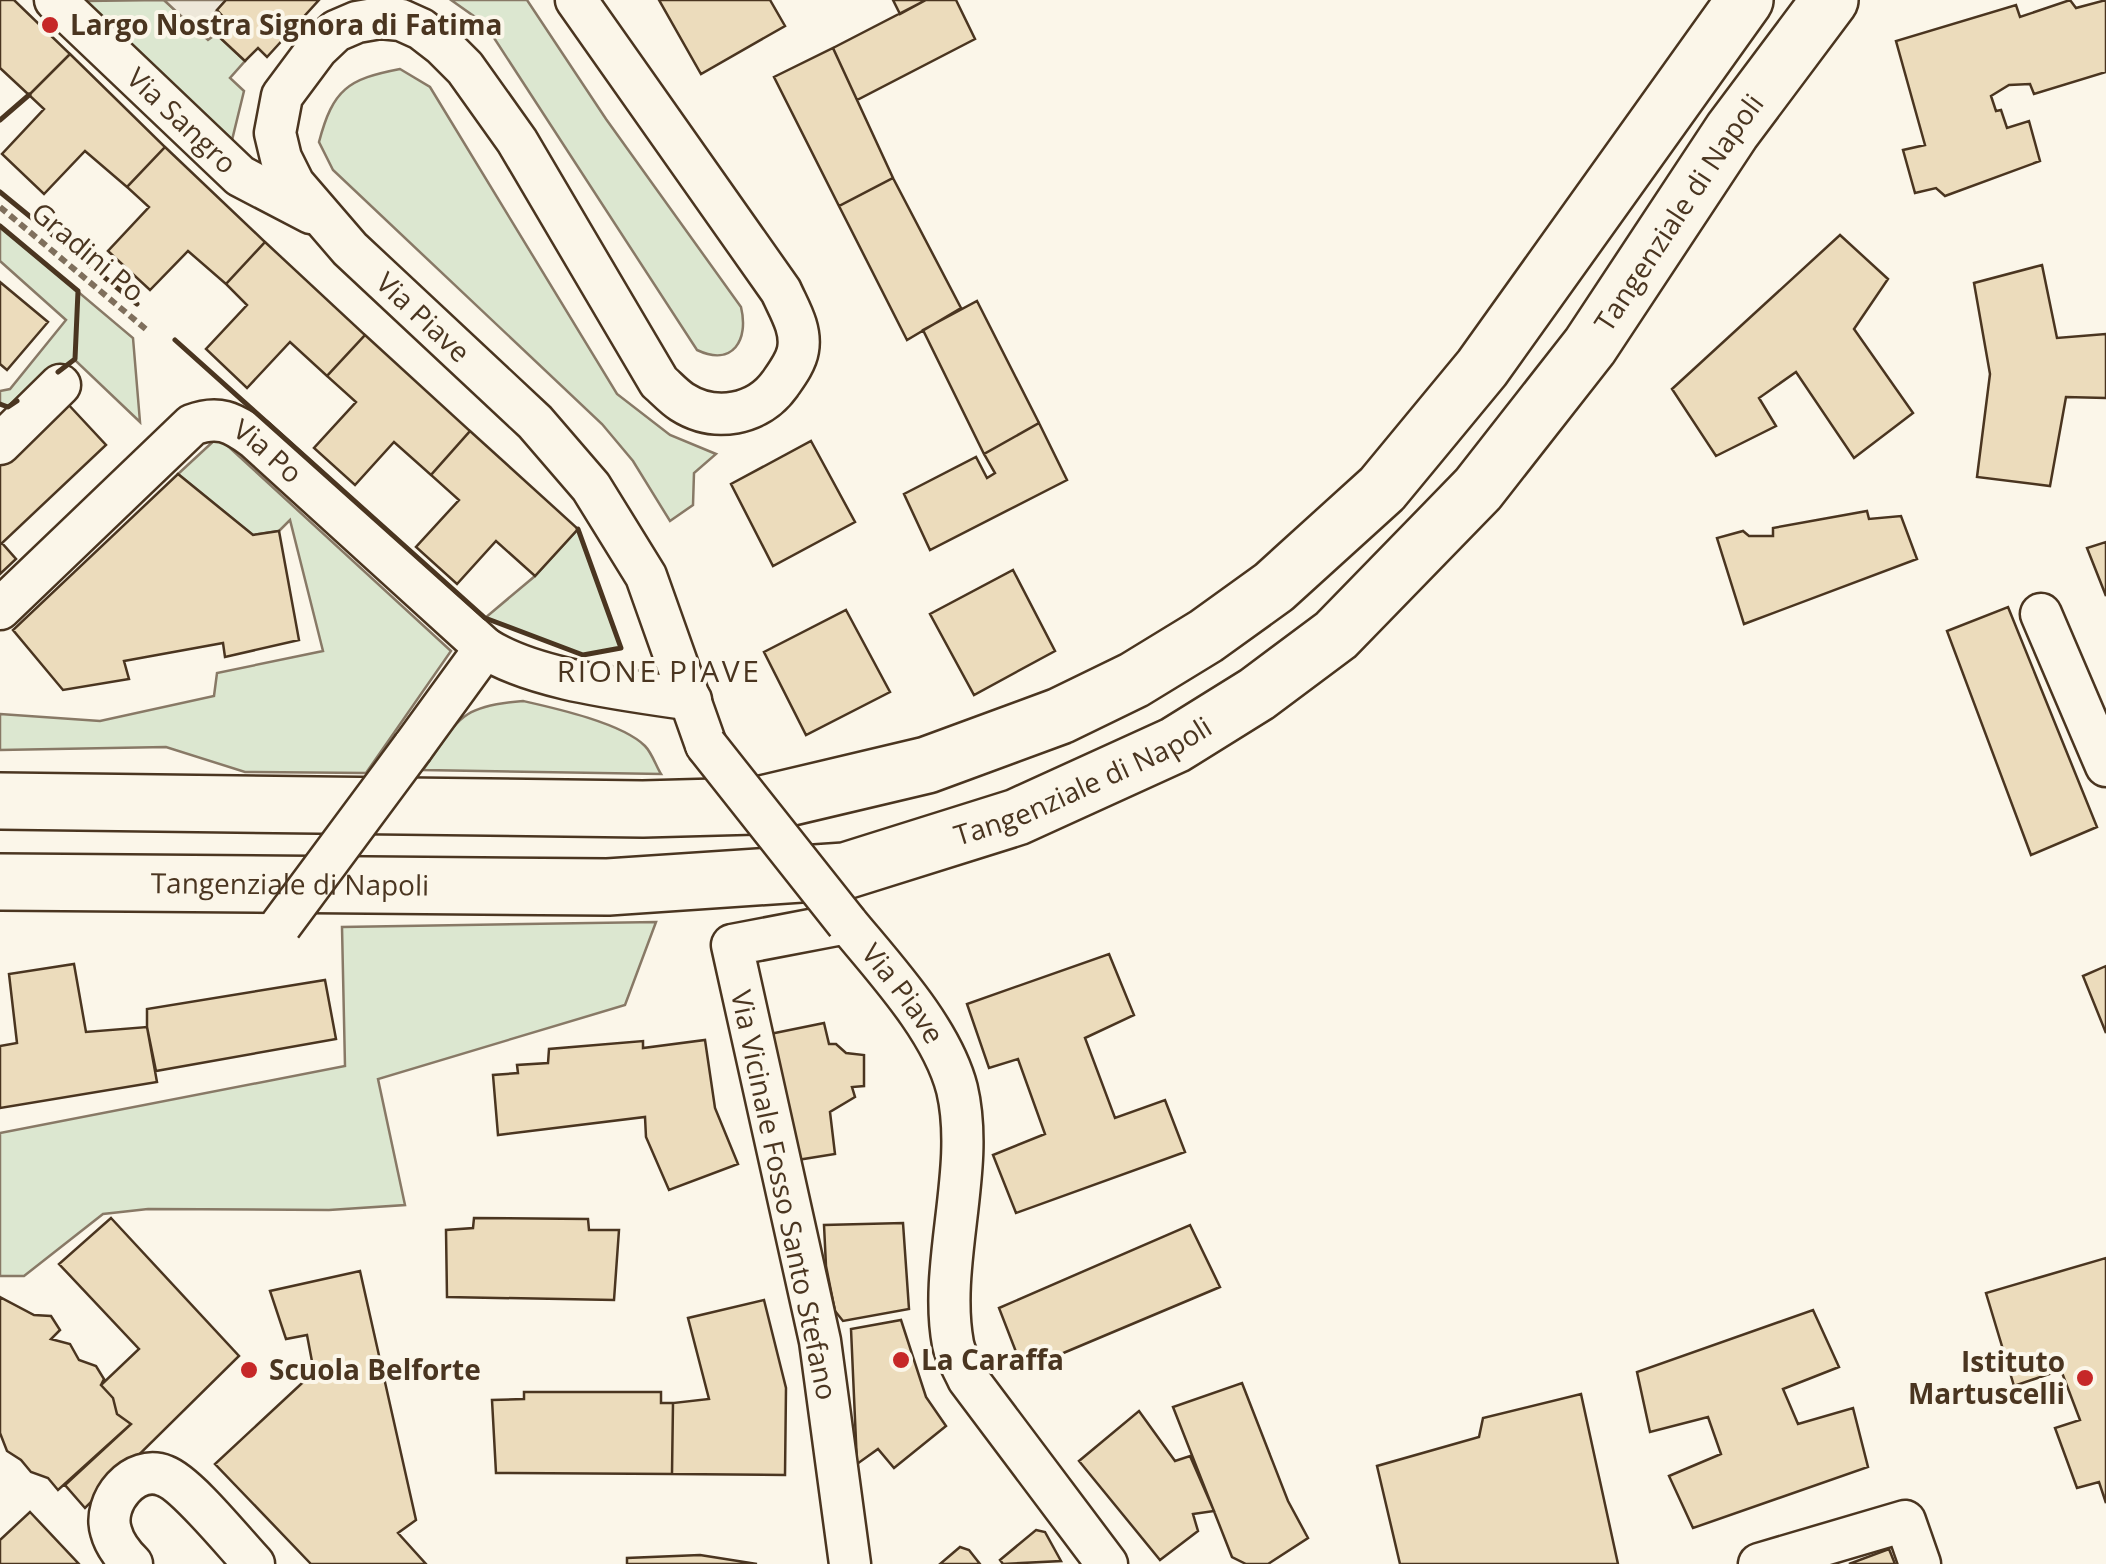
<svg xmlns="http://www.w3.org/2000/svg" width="2106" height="1564" font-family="'Open Sans',sans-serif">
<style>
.green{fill:#dce7d0;stroke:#887966;stroke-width:2.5}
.parking{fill:#ede7d9;stroke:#887966;stroke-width:2.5}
.building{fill:#ecdcbc;stroke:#4a3520;stroke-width:2.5}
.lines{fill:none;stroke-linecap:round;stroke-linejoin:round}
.minor-casing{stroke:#4a3520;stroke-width:45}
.highway-casing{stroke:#4a3520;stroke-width:60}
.path{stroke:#7f6f5c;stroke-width:6;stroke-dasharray:8 5;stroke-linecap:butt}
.minor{stroke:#fbf6e9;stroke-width:40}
.highway{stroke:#fbf6e9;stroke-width:55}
.minor-bridge-casing{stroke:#4a3520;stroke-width:45;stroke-linecap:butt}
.minor-bridge{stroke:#fbf6e9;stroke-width:40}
.wall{stroke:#4a3520;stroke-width:5}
.poi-dot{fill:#c62828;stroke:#fbf6e9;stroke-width:4}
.labels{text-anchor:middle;stroke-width:8;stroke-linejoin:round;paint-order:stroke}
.poi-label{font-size:28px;font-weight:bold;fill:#4a3520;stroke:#fbf6e9;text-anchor:start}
.street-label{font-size:28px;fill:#4a3520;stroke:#fbf6e9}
.neighbourhood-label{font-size:30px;letter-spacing:2.5px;fill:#4a3520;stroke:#fbf6e9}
</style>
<rect width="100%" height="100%" fill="#fbf6e9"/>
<path class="green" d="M164,0L208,40L216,34L245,61L230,78L244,91L232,140L84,1Z
M451,0H527L606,119L741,307C749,340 733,367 697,350L485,24Z
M400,69L430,87L617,394L670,435L716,454L694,473L693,505L670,521L633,461L602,424L333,170L319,142C333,89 348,79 400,69Z
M0,226L133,338L140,422L75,360L8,407L0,404V391L10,389L66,320L0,261Z
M218,437L451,651L366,773L245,772L166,747L0,750V714L100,721L214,696L217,673L323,651L290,520L279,531L253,535L178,474Z
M578,529L621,648L583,655L485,618L535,576Z
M523,701C554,708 622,723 645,746C652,753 656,766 661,774L423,770C459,720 457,706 523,701Z
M656,922L625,1005L378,1079L405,1205L329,1210L148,1209L103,1214L24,1276H0V1133L345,1066L342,927Z"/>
<path class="parking" d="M164,0H226L198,32Z"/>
<path class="building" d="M0,0H14L70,54L29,95L0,68Z
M226,0H319L267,57L258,48L245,61L216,34L227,21L217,10Z
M659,0H770L785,26L701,74Z
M893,0H926L900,14Z
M926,0H956L975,39L857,100L833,48Z
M2070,0L2076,8L2106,0V72L2034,94L2030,84L2009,85L1991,96L1996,111L2001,110L2007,128L2029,121L2040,161L1945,196L1936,188L1915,193L1903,150L1925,145L1896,41L2016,5L2020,17Z
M833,48L893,178L839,206L774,77Z
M70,54L165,147L127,187L85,151L44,194L2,154L44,109L29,95Z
M165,147L265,242L226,284L188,251L150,290L108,251L149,207L127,187Z
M893,178L961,308L907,340L839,206Z
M1840,235L1888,279L1854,329L1913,413L1854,458L1796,372L1759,398L1776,426L1716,456L1672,389Z
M265,242L365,335L327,376L290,342L247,388L206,349L247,305L226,284Z
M2042,265L2057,338L2106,334V398L2066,397L2050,486L1977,477L1990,374L1974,283Z
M0,282L48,322L7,370L0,364Z
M977,301L1039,423L984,454L923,330Z
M365,335L470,431L431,475L394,442L355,485L314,448L356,402L327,376Z
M66,402L106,445L2,543L16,559L0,574V464Z
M1039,423L1067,480L930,550L904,494L976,457L987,478L995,473L984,454Z
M470,431L578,529L535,576L496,541L457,584L416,547L459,500L431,475Z
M811,441L855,522L773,566L731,484Z
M178,474L253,535L279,531L299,640L225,657L223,643L124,661L129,679L63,690L13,630Z
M1867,511L1869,519L1901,516L1917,559L1744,624L1717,538L1743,531L1749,536H1773V528Z
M2106,542V596L2087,548Z
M1013,570L1055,651L974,695L930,614Z
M2008,607L2097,827L2031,855L1947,631Z
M846,610L890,692L806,735L764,652Z
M1109,954L1134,1015L1085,1038L1115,1118L1165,1100L1185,1152L1016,1213L993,1155L1045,1134L1018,1059L989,1068L967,1004Z
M74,964L86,1032L147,1027L157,1082L0,1108V1046L17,1043L9,974Z
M2106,966V1033L2083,976Z
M325,980L336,1039L156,1071L147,1027V1009Z
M824,1023L829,1044H836L846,1053L864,1055V1086L852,1087L855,1097L830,1112L835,1154L791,1161L765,1035Z
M705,1040L715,1108L738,1164L669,1190L646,1137L645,1117L498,1135L493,1075L518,1073L517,1065L548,1063L549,1049L643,1041V1048Z
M111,1218L239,1356L85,1508L65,1485L131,1424L117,1414L113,1398L101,1385L139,1349L59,1264Z
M474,1218L588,1219L589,1230H619L614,1300L447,1297L446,1230L473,1228Z
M903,1223L909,1309L843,1321L835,1311L826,1266L824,1225Z
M1190,1225L1220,1287L1023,1370L999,1308Z
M2106,1258V1503L2099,1482L2077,1488L2055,1428L2080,1420L2061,1370L2014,1386L1986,1293Z
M360,1271L416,1520L398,1533L426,1564H311L215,1464L314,1372L307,1335L286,1339L270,1291Z
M0,1297L34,1315L51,1316L60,1330L51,1339L70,1344L79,1360L96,1366L104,1379L101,1385L113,1398L117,1414L131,1424L58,1490L48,1478L31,1472L21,1460L7,1451L0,1433Z
M764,1300L786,1388L785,1475L672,1474L673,1403L709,1399L688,1318Z
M1813,1310L1839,1367L1783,1389L1798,1424L1853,1408L1868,1467L1693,1528L1669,1476L1721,1454L1708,1417L1650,1432L1637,1372Z
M901,1320L926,1397L946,1426L894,1468L878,1449L857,1464L851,1329Z
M1242,1383L1288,1501L1308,1538L1268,1564H1246L1232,1557L1173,1407Z
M524,1392H661V1403H673L672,1474L496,1473L492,1400L524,1399Z
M1581,1394L1618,1564H1400L1377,1466L1479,1437L1483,1418Z
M1139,1411L1175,1461L1190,1456L1214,1511L1193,1514L1198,1531L1160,1560L1079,1461Z
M30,1512L79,1564H0V1540Z
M1036,1530L1045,1532L1061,1561L1003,1564L1000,1560Z
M960,1547L969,1550L980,1564H940Z
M1889,1549L1895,1564H1849Z
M700,1555L757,1564H627V1558Z"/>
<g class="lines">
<g class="minor-casing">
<g id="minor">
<path id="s1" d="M55,0L240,176L311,213"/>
<path id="s2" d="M576,0L781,291C789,309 802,329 798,350C796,362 787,374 780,384C758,415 715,423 682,402C674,397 666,388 659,382L517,141L465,68L443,46L421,29L401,20L380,18L357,22L336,31L317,49L282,96L275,133L281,158L294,184L350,249L535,422L591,487L646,576L706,745"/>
<path d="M0,444L60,385"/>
<path id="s3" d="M0,609L192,425C218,415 232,422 254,438L485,648C536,681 630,690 691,700"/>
<path d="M2041,614L2106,766"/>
<path d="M413,747L485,648"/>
<path d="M132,1564C124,1556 114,1543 111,1531C102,1502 134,1463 165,1476C187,1484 235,1544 254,1564"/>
<path id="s4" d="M850,1564L820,1341L732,945L847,923C885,969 942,1030 957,1089C976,1169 938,1264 953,1344C955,1355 963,1368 968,1379L1107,1564"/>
<path d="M1759,1564L1905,1521L1920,1564"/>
</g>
</g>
<g class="highway-casing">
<g id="highway">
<path d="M0,801L643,809L754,806L927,765L1060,716L1134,680L1206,636L1274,587L1382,489L1482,368L1745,0"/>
<path id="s5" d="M0,882L608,887L845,871L1017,817L1175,745L1257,694L1336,635L1478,489L1590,346L1732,131L1830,0"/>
</g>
</g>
<path class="path" d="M0,207L148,331"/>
<use href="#minor" class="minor"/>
<use href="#highway" class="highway"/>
<g class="minor-bridge-casing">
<path id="minor-bridge" d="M706,745L847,923
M281,925L413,747"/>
</g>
<use href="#minor-bridge" class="minor-bridge"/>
<path class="wall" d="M0,120L29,95
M0,192L137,304
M0,226L78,291L75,359L58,372
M175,340L485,618L583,655L621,648L578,529
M0,404L8,407L17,401"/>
</g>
<g class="poi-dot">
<circle cx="50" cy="25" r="10"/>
<circle cx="901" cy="1360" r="10"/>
<circle cx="249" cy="1370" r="10"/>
<circle cx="2085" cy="1378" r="10"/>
</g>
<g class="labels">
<g class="poi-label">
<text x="70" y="35">Largo Nostra Signora di Fatima</text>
<text x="921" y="1370">La Caraffa</text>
<text x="2065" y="1372" text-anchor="end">Istituto<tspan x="2065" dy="32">Martuscelli</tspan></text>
<text x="269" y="1380">Scuola Belforte</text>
</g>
<g class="street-label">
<text dy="10" stroke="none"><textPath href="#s1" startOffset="175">Via Sangro</textPath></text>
<text dy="10" stroke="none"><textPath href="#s5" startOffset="1940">Tangenziale di Napoli</textPath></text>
<text transform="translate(88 252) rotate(40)" y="10">Gradini Po</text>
<text dy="10" stroke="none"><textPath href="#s2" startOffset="1478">Via Piave</textPath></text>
<text dy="10" stroke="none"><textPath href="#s3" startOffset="352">Via Po</textPath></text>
<text dy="10" stroke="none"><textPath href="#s5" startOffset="1100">Tangenziale di Napoli</textPath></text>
<text dy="10" stroke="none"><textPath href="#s5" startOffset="290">Tangenziale di Napoli</textPath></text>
<text dy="10" stroke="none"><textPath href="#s4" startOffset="838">Via Piave</textPath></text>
<text transform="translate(784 1195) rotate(78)" y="10">Via Vicinale Fosso Santo Stefano</text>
</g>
<g class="neighbourhood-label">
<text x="659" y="682">RIONE PIAVE</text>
</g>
</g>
</svg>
